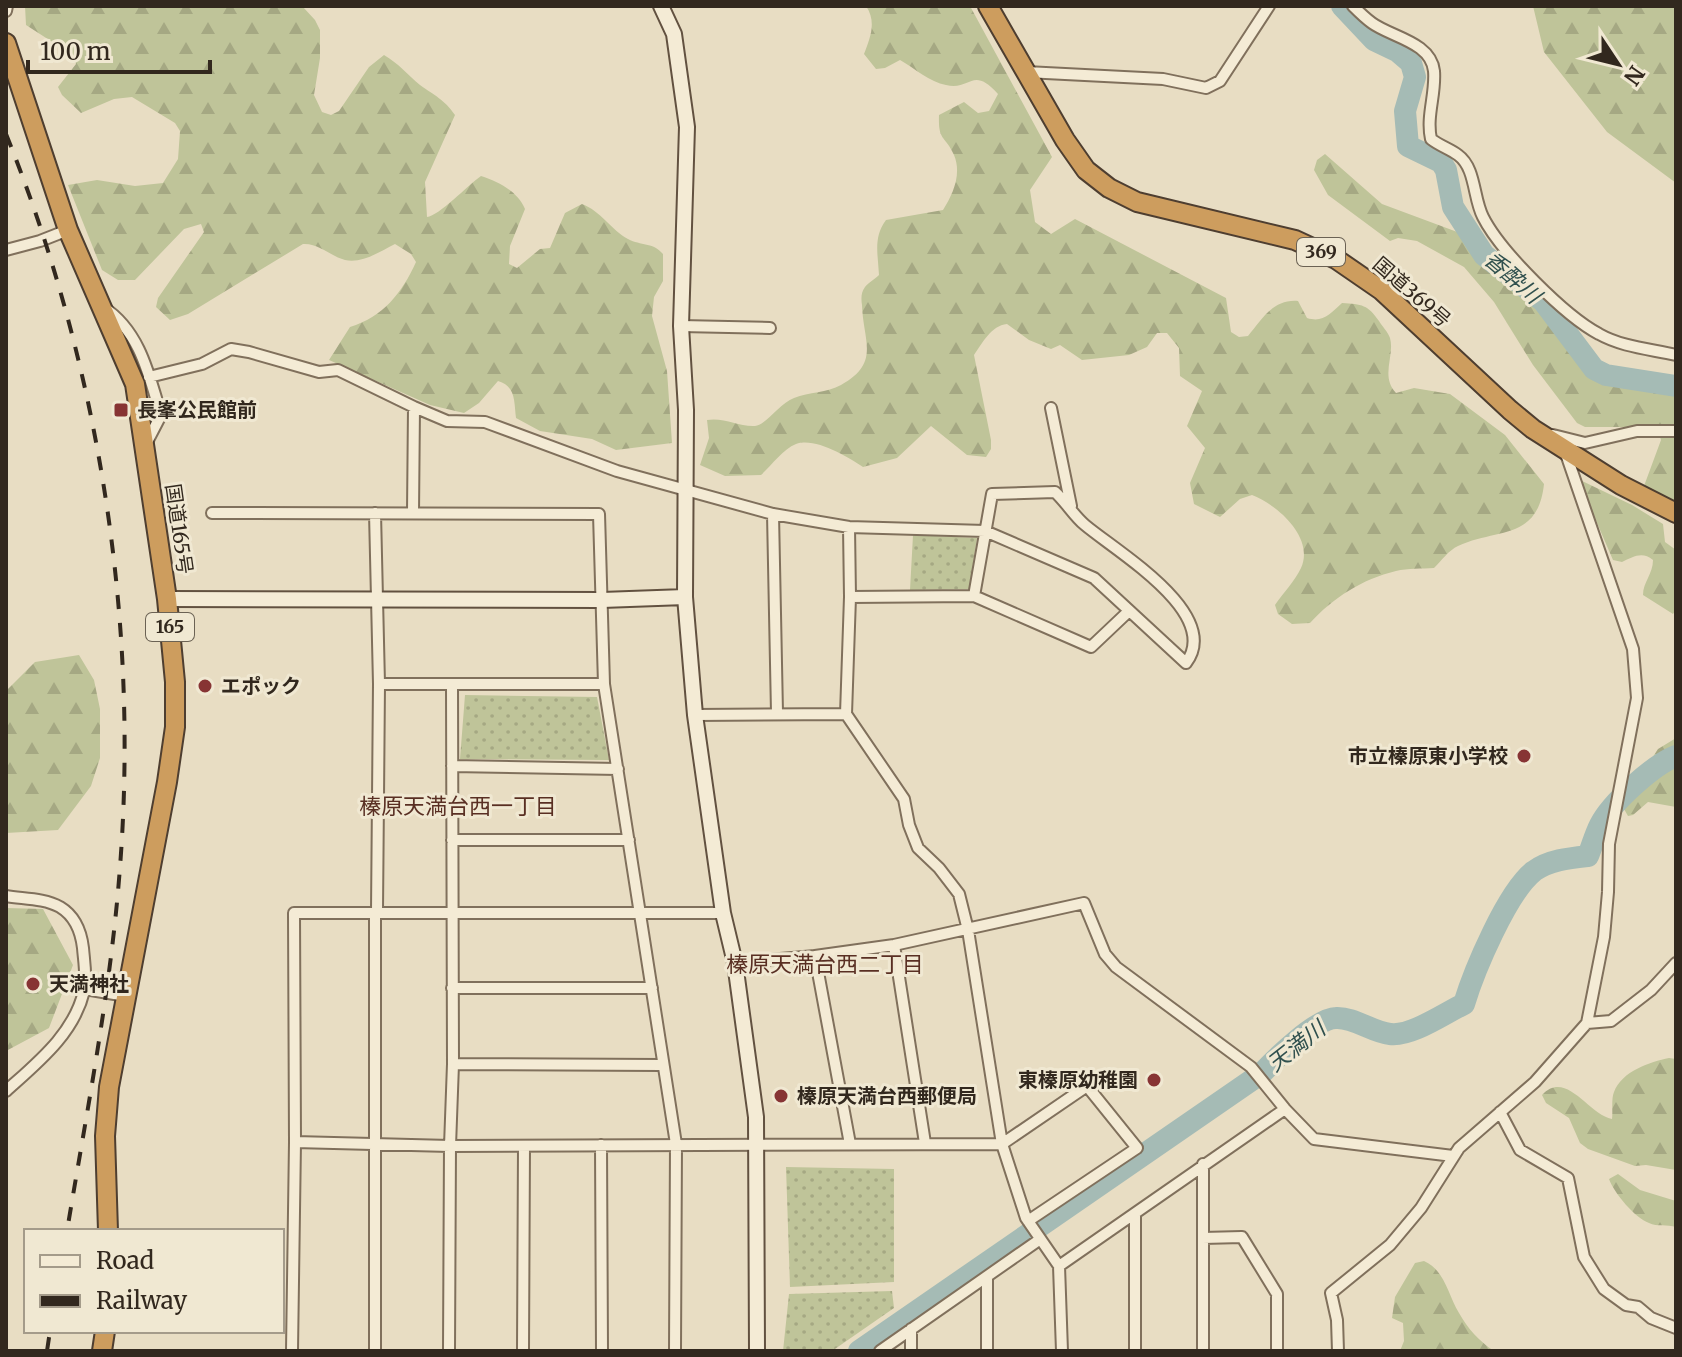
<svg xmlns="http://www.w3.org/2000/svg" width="1682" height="1357" font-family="Merriweather,'Noto Sans JP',serif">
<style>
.forest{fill:url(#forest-firs)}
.park{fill:url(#park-dots)}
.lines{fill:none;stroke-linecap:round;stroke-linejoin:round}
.river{stroke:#a5bbb5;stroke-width:22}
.street-casing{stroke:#80705c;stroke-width:14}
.secondary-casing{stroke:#625140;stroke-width:18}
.highway-casing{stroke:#4e3e30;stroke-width:22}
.street{stroke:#f4ebd5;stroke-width:10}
.secondary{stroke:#f4ebd5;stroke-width:14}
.highway{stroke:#cd9d5e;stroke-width:18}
.rail{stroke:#32281e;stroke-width:4;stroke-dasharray:14 14;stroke-linecap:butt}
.poi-dot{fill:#873434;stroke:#f0e8d2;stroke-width:3}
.labels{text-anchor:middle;stroke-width:6;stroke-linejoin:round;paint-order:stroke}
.shield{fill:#f0e8d2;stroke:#6b6254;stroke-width:2}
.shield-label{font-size:18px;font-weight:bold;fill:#32281e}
.street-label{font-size:20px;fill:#32281e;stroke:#f0e8d2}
.poi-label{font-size:20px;font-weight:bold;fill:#32281e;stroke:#f0e8d2;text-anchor:start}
.water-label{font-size:22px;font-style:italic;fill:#30504e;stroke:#f0e8d2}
.neighbourhood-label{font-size:22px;fill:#592f23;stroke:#f0e8d2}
</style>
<defs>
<pattern id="forest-firs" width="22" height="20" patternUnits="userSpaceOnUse" patternTransform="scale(2)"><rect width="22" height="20" fill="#bfc499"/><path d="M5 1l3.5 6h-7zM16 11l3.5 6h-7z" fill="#a5a883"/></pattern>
<pattern id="park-dots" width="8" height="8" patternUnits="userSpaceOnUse" patternTransform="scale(2)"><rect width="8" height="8" fill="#bfc499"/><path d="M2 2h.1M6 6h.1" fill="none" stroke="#a5a883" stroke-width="1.8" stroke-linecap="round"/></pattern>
</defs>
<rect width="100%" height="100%" fill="#e8ddc3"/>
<path class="forest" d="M25,6L303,7L315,20L320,30V58L314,95L322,112L331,115L339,111L369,67L384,55C398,63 408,75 420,85C435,96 444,99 455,115L425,182L427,217C439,216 468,185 481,176C499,182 517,191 525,209L510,246L509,264L517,268L540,249L550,248L565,213L582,204C601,211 611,230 628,239C641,246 653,242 663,254V281L654,297L652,316L667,371L672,443L616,450L592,439L540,431L516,418C514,402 516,386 498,381L479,403L464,413L430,405L329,360L350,327C383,317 402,293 416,262L411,254L395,244C381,251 362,264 345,260C330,256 319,243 303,244L188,314L170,320L156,307L158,298L204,232L201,224L184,229L135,280H118L102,270L68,185L97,180L135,186L163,183L178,159L180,131L175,123L132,97L114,99L81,113L62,95L58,87L76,64L74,56L26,25Z
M866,6H970L1052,157L1030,190L1035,222L1051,234L1075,219L1226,298L1231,332L1239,337L1248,336C1262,319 1273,299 1298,301L1307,318C1323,323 1330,314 1342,303C1362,304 1368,305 1379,321C1382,326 1388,332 1390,338C1395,356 1380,376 1396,393L1414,388L1450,394L1505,435L1544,484C1538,541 1497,528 1458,546C1449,550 1441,561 1434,568C1422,569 1408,568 1396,571C1362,579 1333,598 1310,623L1292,624L1278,614L1275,605C1283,593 1295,581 1301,568C1315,537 1276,504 1252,495L1240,499L1220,517L1194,504L1190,483L1205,448L1187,426L1202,391L1180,376L1179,348L1167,333H1157L1147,347L1129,355L1082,360L1060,345L1051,349L1029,340L1007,324C991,326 983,342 974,355L991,440V449L986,457L967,455L931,426L897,458L863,467C848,457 815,437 796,444C783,449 771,466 761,475L725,476L700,465L709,438L707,420C724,417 739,427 755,426C765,426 780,403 794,398C809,392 827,393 841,385C881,363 863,341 862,305C861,299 861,292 865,287C868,283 875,279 879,275C878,255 873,237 886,220L943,210C953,194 962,174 954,155C945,135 938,142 939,115L964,102L978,113L989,111L998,94C972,65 971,91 946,85C930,82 914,68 900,60L885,68L876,69L864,54C870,38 877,22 866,6Z
M1533,6H1676V183L1607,132L1544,52Z
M1325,154L1382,204L1460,233L1494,269L1542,310L1594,379L1603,384L1676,393V504L1644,486L1661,440L1657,427H1585L1577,423L1533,365L1494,302L1464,267L1417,241L1398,238L1390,241L1328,195L1314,170L1317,160Z
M1578,479L1632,505L1663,524L1665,542L1676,550V610L1673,614L1643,595C1643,582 1653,574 1653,560C1642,551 1633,557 1622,562L1613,560Z
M79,655L94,680L100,709V758L91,786L58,830L6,833V691L35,662Z
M1676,738V807L1648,802L1633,815L1628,816L1624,809L1630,797L1652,780L1647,766L1658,749Z
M6,908L43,909L73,965L49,1028L6,1051Z
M1669,1058L1676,1059V1170L1646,1165L1635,1166L1588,1149L1580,1143L1569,1118L1546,1103L1542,1095C1566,1069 1588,1114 1612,1119C1613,1111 1611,1099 1614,1092C1622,1071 1650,1062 1669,1058Z
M1618,1174L1640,1190L1676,1201V1227C1667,1224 1657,1227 1649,1223C1635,1218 1614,1193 1609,1179Z
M1424,1261C1445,1270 1448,1295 1459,1313C1468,1329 1479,1341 1494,1351H1400L1404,1341L1403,1323L1392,1318L1395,1297L1415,1263Z"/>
<path class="park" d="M913,535L977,538L969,589L910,590Z
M465,695L597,697L609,760L460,759Z
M786,1167L894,1169V1282L790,1287Z
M892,1291L894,1308L832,1351H783L789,1294Z"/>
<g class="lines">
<path class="river" d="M1342,6L1374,40L1397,51L1411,63L1415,77L1405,111L1408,146L1441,162L1446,170L1453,207L1484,255L1543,301L1594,369L1606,375L1676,386
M859,1351L1262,1073C1276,1058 1317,1018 1336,1018C1354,1017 1372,1032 1390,1034C1411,1037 1445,1013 1464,1004C1474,971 1507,892 1534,871C1549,860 1569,858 1588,856C1592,846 1595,835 1600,825C1611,803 1653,765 1676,756"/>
<g class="street-casing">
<path id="street" d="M1353,6C1359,12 1365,18 1372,23C1391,37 1431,42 1434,71C1436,94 1426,116 1431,139C1440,146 1450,149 1458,155C1476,168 1473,198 1483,217C1500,251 1565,316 1599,334C1622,347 1650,349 1676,355
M6,11L7,6
M1026,72L1163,79L1206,88L1220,81L1269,6
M6,250L40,241L68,230
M103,307C140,331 149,375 161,415L147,442
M681,326L770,328
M149,377L202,364L231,349L249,352L319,372L338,370L414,407L447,421L485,422L617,471L773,514L849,527L985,531L1094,578L1186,663C1223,614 1117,552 1085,525C1074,516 1066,502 1055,492L992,494L974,596
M1051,408L1071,506
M1553,435L1585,443L1637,431H1676
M212,513L599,514L604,684L676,1144L675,1351
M375,513L379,684L377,911
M413,513L414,407
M773,514L777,713
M849,527L850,597L846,714L904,799L909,825L918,848L939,868L959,894L968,930L1002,1144L1026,1218L1059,1266L1062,1351
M850,597L974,596L1091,647L1129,611
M379,684H604
M695,715L846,714
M452,766L618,769
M452,840H629
M6,896C23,899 44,898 60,907C75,916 81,931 83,948C84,961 87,977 84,991C74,1034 37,1063 6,1091
M894,945L925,1143
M815,956L850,1144
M735,963L815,956L894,945L1084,903L1105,954L1116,967L1251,1067L1285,1109L1314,1139L1453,1156
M452,988H652
M85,989L126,996
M1587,1023L1611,1021L1651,990L1676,963
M453,1064L662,1065
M1500,1112L1520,1150L1568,1178L1584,1257L1604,1289L1626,1305L1638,1307L1651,1318L1676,1328
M295,1142L450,1146L1002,1144L1087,1086L1137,1148L1028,1221
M601,1145L602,1351
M1203,1238L1242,1237L1277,1294V1351
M1059,1266L1285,1109
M987,1277V1351
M911,1329V1351
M292,1351L295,1142L294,913H723
M375,1351V912
M449,1351L450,1146L453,1064L452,684
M523,1351L524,1146
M880,1351L1039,1240
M1135,1351V1214
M1203,1351V1164
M1338,1351L1337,1320L1331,1293L1390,1245L1421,1208L1459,1148L1535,1082L1587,1023L1604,937L1608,892L1609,844L1637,698L1633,649L1565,451"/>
</g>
<g class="secondary-casing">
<path id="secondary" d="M661,6L674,34L687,127L681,326L686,410L685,597L695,715L723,913L735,963L756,1117L757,1351
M167,599L602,600L685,597"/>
</g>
<g class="highway-casing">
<path id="highway" d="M988,6L1065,140L1086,170L1109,188L1137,202L1295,240L1336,259L1381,290L1510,410L1533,429L1621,485L1676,513
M6,43L68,230L135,384L167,599L175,682V727L167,782L109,1087L105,1136L108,1231
M102,1351L105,1331"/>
</g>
<use href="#street" class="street"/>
<use href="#secondary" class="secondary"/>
<use href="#highway" class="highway"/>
<path class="rail" d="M6,134C99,364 139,620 120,867C111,989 87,1110 67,1231
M47,1351L50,1331"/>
</g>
<g class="poi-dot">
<rect x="113" y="402" width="16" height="16" rx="4"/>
<circle cx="205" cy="686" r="8"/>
<circle cx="1524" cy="756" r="8"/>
<circle cx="33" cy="984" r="8"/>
<circle cx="1154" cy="1080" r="8"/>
<circle cx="781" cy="1096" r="8"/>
</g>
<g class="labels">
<g class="shield">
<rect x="1297" y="238" width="48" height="28" rx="6"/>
<rect x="146" y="613" width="48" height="28" rx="6"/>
</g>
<g class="shield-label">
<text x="1321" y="258">369</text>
<text x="170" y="633">165</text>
</g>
<g class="street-label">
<text transform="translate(1412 292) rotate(41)" y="7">国道369号</text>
<text transform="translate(179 529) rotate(82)" y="7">国道165号</text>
</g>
<g class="poi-label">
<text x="137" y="417">長峯公民館前</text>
<text x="221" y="693">エポック</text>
<text x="1508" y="763" text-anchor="end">市立榛原東小学校</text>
<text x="49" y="991">天満神社</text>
<text x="1138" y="1087" text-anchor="end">東榛原幼稚園</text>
<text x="797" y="1103">榛原天満台西郵便局</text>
</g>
<g class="water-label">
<text transform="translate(1513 277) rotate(41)" y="8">香酔川</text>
<text transform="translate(1296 1046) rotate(-38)" y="8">天満川</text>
</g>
<g class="neighbourhood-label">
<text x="458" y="814">榛原天満台西一丁目</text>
<text x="825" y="972">榛原天満台西二丁目</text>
</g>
</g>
<rect width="1682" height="1357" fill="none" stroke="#32281e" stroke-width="16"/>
<rect x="24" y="1229" width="260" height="104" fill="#f0e8d2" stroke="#a49b8a" stroke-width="2"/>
<rect x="40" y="1255" width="40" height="12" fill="#f4ebd5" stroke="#a49b8a" stroke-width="2"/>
<text x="96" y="1269" font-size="24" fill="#32281e">Road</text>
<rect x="40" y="1295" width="40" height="12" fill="#32281e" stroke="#a49b8a" stroke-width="2"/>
<text x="96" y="1309" font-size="24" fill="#32281e">Railway</text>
<g transform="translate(1618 64) rotate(125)" stroke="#f0e8d2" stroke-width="6" paint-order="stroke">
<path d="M0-6L14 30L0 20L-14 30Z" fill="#32281e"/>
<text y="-12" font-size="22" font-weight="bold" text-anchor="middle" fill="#32281e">N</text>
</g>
<path d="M28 60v12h182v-12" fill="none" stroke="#32281e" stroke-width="4"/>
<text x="40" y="60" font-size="24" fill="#32281e" stroke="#f0e8d2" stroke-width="6" paint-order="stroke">100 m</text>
</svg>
